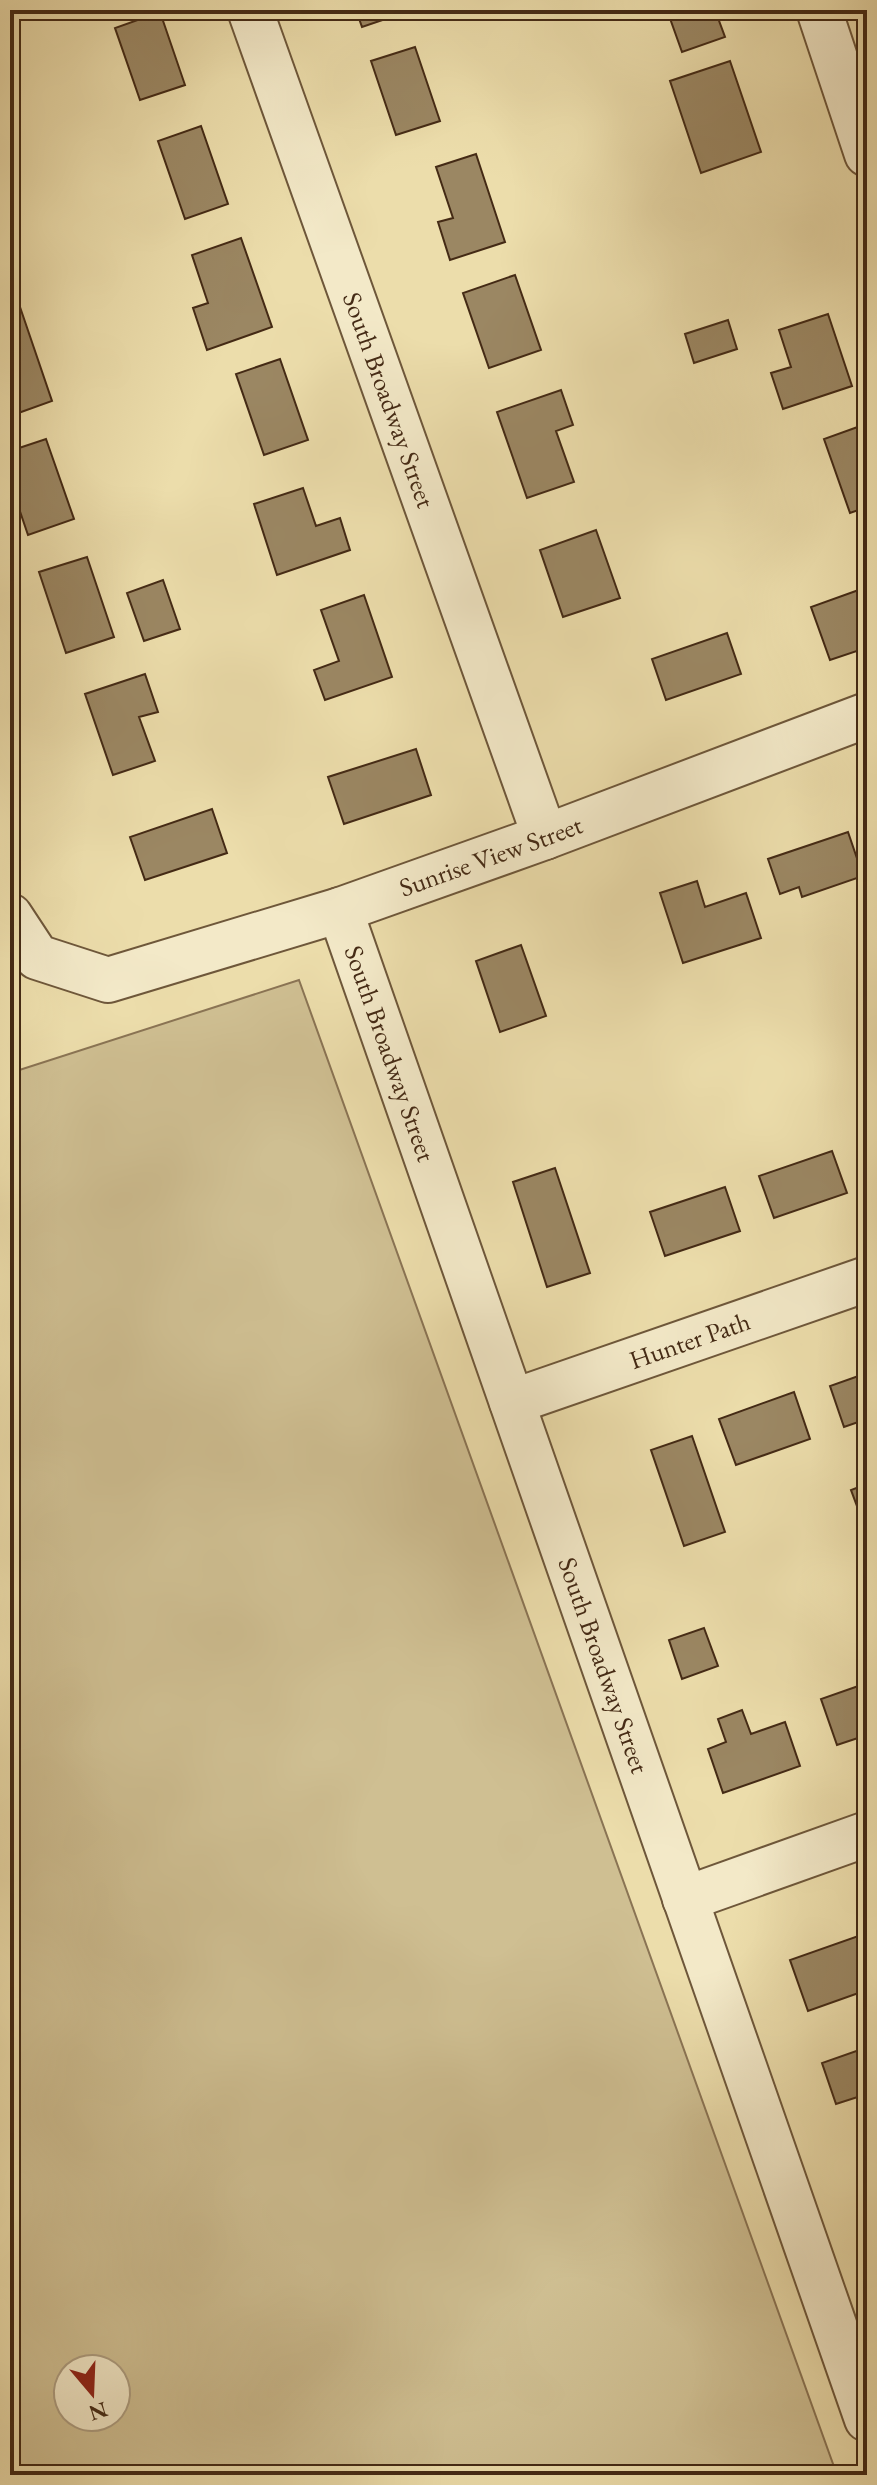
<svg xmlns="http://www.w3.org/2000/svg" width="877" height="2485" font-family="'EB Garamond',serif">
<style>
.green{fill:#cfbf92;stroke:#8a7454;stroke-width:2;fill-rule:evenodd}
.building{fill:#9b8763;stroke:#442a15;stroke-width:2}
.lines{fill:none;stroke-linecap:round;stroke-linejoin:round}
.minor-casing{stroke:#6e573a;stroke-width:48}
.minor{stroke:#f3e9c8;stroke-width:44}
.labels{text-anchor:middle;stroke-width:6;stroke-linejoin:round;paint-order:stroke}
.street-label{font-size:26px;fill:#442a15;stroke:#f3e9c8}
</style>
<rect width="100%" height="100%" fill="#ecddab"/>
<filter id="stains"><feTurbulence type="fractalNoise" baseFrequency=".0025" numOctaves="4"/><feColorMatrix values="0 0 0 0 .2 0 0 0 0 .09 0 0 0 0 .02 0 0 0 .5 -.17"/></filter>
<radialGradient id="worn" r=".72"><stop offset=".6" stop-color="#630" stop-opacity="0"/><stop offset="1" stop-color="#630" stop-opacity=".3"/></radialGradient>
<path class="green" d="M299,980L837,2475H10V1073ZM68,2369H116V2417H68Z"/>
<path class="building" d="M356,10H412L362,27Z
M667,10H715L725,37L682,52Z
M160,12L185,85L140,100L115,28Z
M415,47L440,121L396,135L371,61Z
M730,61L761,152L701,173L670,81Z
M201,126L228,204L185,219L158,141Z
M476,154L505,242L450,260L438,222L453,218L436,167Z
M241,238L272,327L207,350L193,308L208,303L192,255Z
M10,256L18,278L10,281Z
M515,275L541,350L489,368L463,293Z
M20,307L52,401L10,416V310Z
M828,314L852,386L783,409L771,373L791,367L779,330Z
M728,320L737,349L694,363L685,334Z
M280,359L308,440L264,455L236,374Z
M561,390L573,425L556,431L574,482L527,498L497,412Z
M866,424L867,507L850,513L824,439Z
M46,439L74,519L28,535L10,482V451Z
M303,488L316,526L340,518L350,550L277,575L254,504Z
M596,530L620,598L563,617L540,550Z
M87,557L114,637L66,653L39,572Z
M163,580L180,629L144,641L127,593Z
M867,587V639L860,641L863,649L830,660L811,607Z
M364,595L392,677L325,700L314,670L339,661L321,610Z
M727,633L741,674L666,700L652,659Z
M145,674L158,712L139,717L155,761L113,775L85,694Z
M416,749L431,795L344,824L328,777Z
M212,809L227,853L145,880L130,837Z
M848,832L863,876L802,897L799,887L780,894L768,859Z
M697,881L705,907L746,893L761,938L683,963L660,893Z
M521,945L546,1016L500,1032L476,961Z
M832,1151L847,1193L774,1218L759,1176Z
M555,1168L590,1273L547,1287L513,1182Z
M725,1187L740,1231L665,1256L650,1212Z
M867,1373V1419L844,1427L830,1386Z
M794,1392L810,1439L736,1465L719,1419Z
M692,1436L725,1532L684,1546L651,1450Z
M867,1484V1533L851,1490Z
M704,1628L718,1666L682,1679L669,1640Z
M867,1683V1735L837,1745L821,1699Z
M742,1710L751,1734L785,1722L800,1766L723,1793L708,1749L726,1742L718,1719Z
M864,1934L867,1944V1990L808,2011L790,1960Z
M862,2049L867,2063V2094L836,2104L822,2063Z"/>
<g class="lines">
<g class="minor-casing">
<g id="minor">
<path id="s1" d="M250,10L545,837"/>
<path d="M819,10L867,154"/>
<path id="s2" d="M340,910L867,2419"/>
<path id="s3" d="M10,916L37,957L108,980L340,910L545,837L867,715"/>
<path id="s4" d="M512,1402L867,1279"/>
<path d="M685,1899L867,1834"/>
</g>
</g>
<use href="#minor" class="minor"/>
</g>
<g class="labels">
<g class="street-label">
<text dy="9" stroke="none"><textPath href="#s1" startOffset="414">South Broadway Street</textPath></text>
<text dy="9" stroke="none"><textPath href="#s3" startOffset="526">Sunrise View Street</textPath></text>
<text dy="9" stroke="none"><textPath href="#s2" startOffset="152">South Broadway Street</textPath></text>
<text dy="9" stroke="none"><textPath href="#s4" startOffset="188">Hunter Path</textPath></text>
<text dy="9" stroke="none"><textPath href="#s2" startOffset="800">South Broadway Street</textPath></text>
</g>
</g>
<rect width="877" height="2485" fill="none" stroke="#ecddab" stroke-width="40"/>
<rect x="12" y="12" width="853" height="2461" fill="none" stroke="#442a15" stroke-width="4"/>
<rect x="20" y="20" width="837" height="2445" fill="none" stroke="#442a15" stroke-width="2"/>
<g transform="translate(92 2393) rotate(161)"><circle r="38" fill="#f3e9c8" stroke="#ad9d80" stroke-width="2"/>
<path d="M0-6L14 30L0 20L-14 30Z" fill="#8f2418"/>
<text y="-12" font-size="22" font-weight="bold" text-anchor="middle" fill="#442a15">N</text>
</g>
<rect width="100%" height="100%" filter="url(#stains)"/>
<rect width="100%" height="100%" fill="url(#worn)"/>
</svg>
